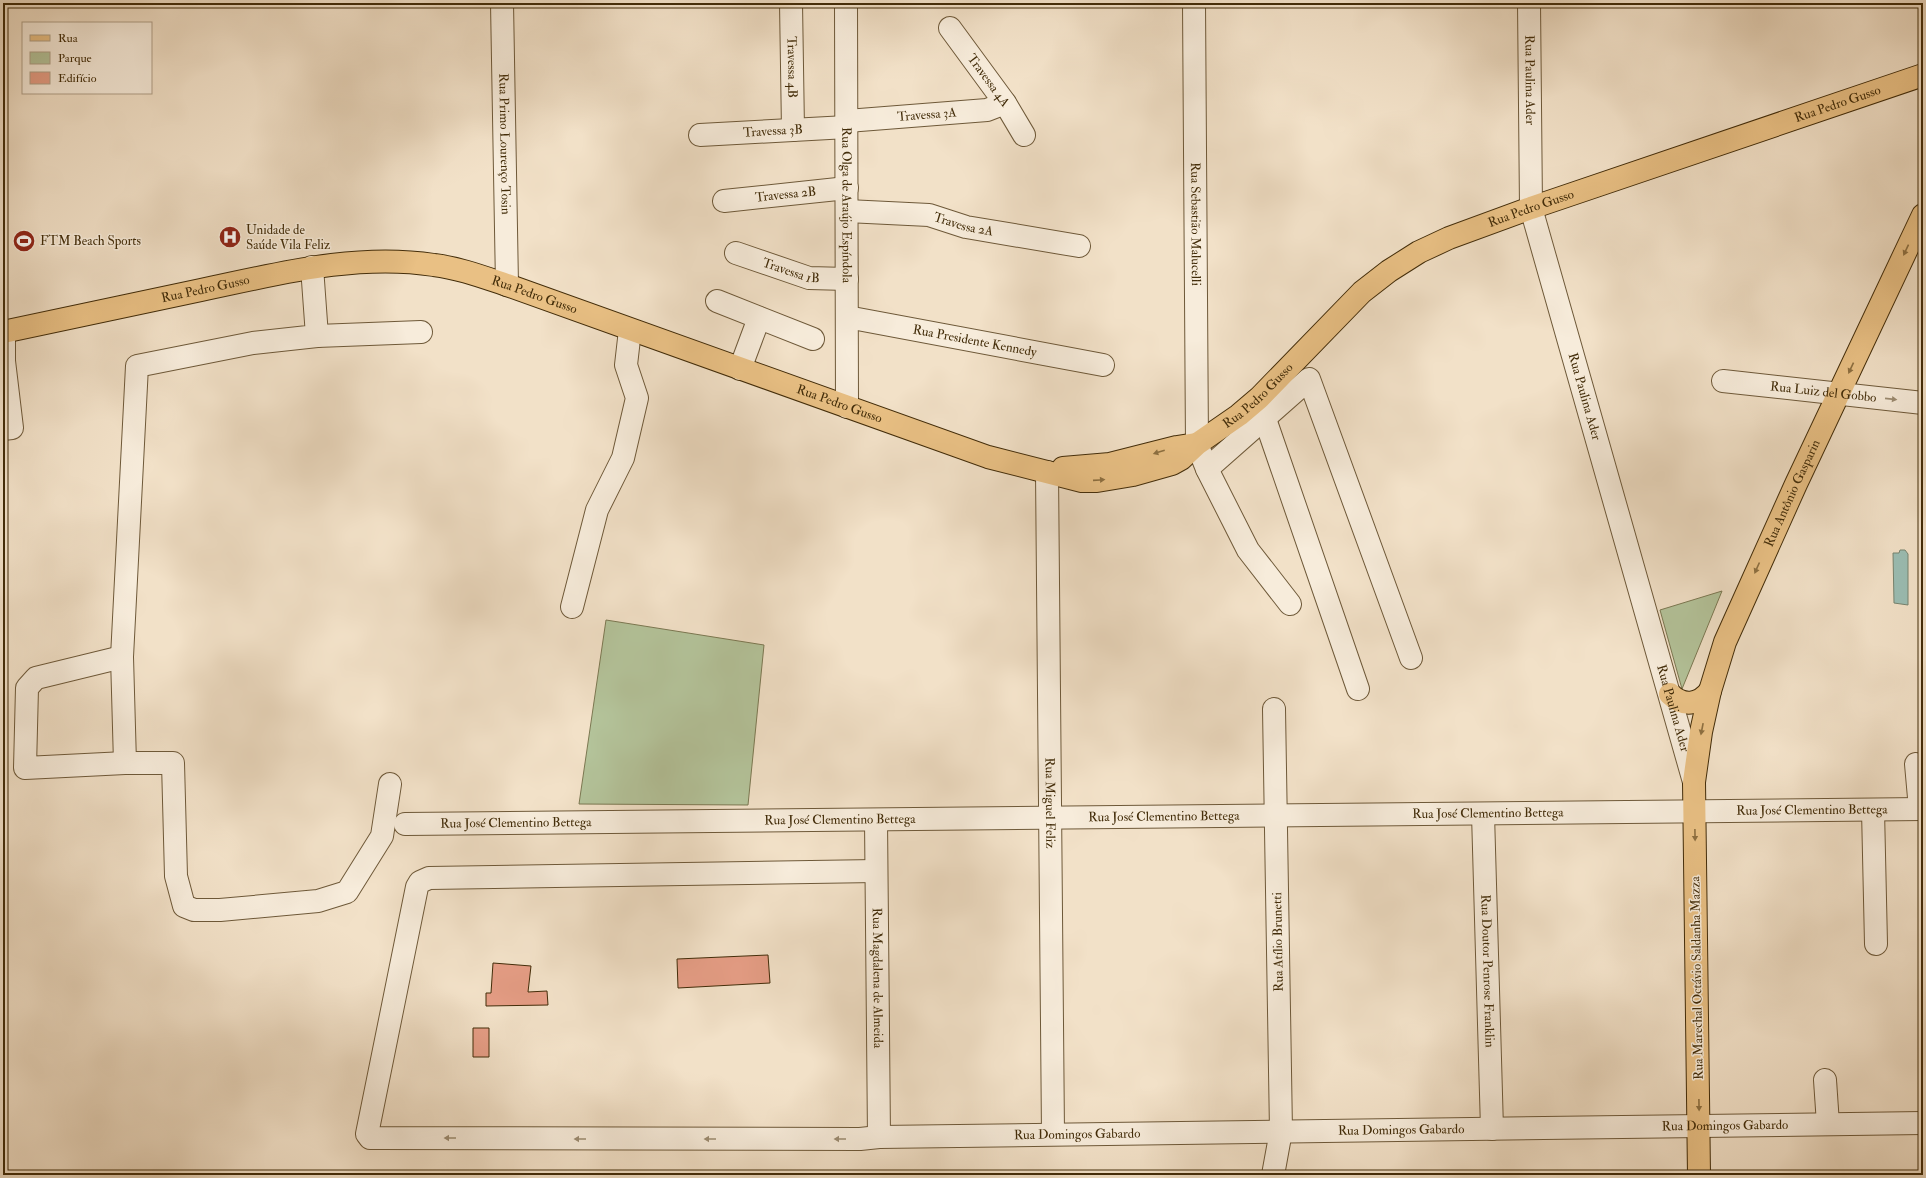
<svg xmlns="http://www.w3.org/2000/svg" width="1926" height="1178" font-family="'IM FELL Double Pica',serif">
  <style>
    .green { fill: #b4c49b; stroke: #7b7852 }
    .water { fill: #9bbeb4; stroke: #778470 }
    .building { fill: #e59d85; stroke: #422c09 }
    .lines { fill: none; stroke-linecap: round; stroke-linejoin: round }
    .minor-casing { stroke: #6e5939; stroke-width: 24 }
    .major-casing { stroke: #422c09; stroke-width: 24 }
    .minor { stroke: #f7ecdb; stroke-width: 22 }
    .major { stroke: #e9c084; stroke-width: 22 }
    .oneway { fill: #8d6f40 }
    .oneway2 { fill: #9c8c72 }
    .labels { text-anchor: middle; dominant-baseline: central; stroke-width: 3; stroke-linejoin: round; paint-order: stroke }
    .street-label { font-size: 13px; fill: #422c09; stroke: #f7ecdb }
    .poi-label { font-size: 13px; fill: #422c09; stroke: #f7ecdb; text-anchor: start }
  </style>
  <rect width="100%" height="100%" fill="#f2e1c8"/>
  <filter id="stains"><feTurbulence type="fractalNoise" baseFrequency=".005" numOctaves="4"/><feColorMatrix values="0 0 0 0 .2 0 0 0 0 .09 0 0 0 0 .02 0 0 0 .5 -.17"/></filter>
  <radialGradient id="worn" r=".72"><stop offset=".6" stop-color="#630" stop-opacity="0"/><stop offset="1" stop-color="#630" stop-opacity=".3"/></radialGradient>
  <path class="green" d="M1722,591L1682,689L1660,610Z
    M606,620L764,645L748,805L579,804Z"/>
  <path class="water" d="M1900,550H1905L1908,554V605L1894,603L1893,553H1899Z"/>
  <path class="building" d="M768,955L770,983L678,988L677,959Z
    M493,963L531,966L528,992L547,991L548,1005L486,1006V993H491Z
    M473,1028H489V1057H473Z"/>
  <g class="lines">
    <g class="minor-casing">
      <g id="minor">
        <path id="s1" d="M502,3L507,285"/>
        <path id="s2" d="M791,3L793,130"/>
        <path id="s3" d="M846,3L847,407"/>
        <path id="s4" d="M1194,3L1197,444L1207,469L1248,550L1290,604"/>
        <path id="s5" d="M1529,3L1531,208L1694,782"/>
        <path id="s6" d="M950,28L1005,103L1024,135"/>
        <path id="s7" d="M847,121L987,110L1005,103"/>
        <path id="s8" d="M700,135L847,127"/>
        <path id="s9" d="M724,201L847,188"/>
        <path id="s10" d="M847,211L929,215L966,227L1079,246"/>
        <path id="s11" d="M736,253L809,278L847,279"/>
        <path d="M717,301L813,339"/>
        <path id="s12" d="M847,317L1103,365"/>
        <path d="M317,336L421,332"/>
        <path d="M740,369L759,318"/>
        <path id="s13" d="M1723,381L1923,403"/>
        <path d="M1265,419L1358,689"/>
        <path d="M3,429L12,428L4,361V331"/>
        <path d="M1207,469L1309,379L1411,658"/>
        <path id="s14" d="M1047,472L1053,1134"/>
        <path d="M572,607L597,510L623,458L637,398L626,365L630,330"/>
        <path d="M122,657L36,678L27,688L25,768L125,763H173L176,876L184,906L194,910H220L318,901L347,892L382,836L390,784"/>
        <path d="M125,763L122,657L137,366L253,343L317,336L312,267"/>
        <path d="M1916,764L1920,809"/>
        <path d="M1873,810L1876,944"/>
        <path id="s15" d="M1483,814L1492,1129"/>
        <path id="s16" d="M876,820L879,1137"/>
        <path id="s17" d="M405,824L1923,809"/>
        <path id="s18" d="M876,871L429,878L420,882L417,887L367,1134L370,1138H376L860,1139L879,1137L1923,1123"/>
        <path d="M1825,1080L1828,1124"/>
        <path d="M1273,1175L1281,1131L1274,709"/>
      </g>
    </g>
    <g class="major-casing">
      <g id="major">
        <path id="s19" d="M3,332C69,318 135,304 201,290C278,274 355,253 434,265C459,268 483,277 507,285L988,457L1082,481H1097L1133,475L1172,464L1181,459L1197,444L1239,415L1259,398L1362,292L1389,271L1419,252L1449,238L1531,208L1923,75"/>
        <path d="M1063,468L1110,464L1177,447L1196,444"/>
        <path d="M1670,694C1683,707 1699,705 1710,691"/>
        <path id="s20" d="M1699,1175L1694,782L1701,732L1710,691L1725,642L1796,484L1923,215"/>
      </g>
    </g>
    <use href="#minor" class="minor"/>
    <use href="#major" class="major"/>
  </g>
  <defs><path id="oneway-solid" d="M-6-.8H1V-3.2L6.5 0L1 3.2V.8H-6Z"/></defs>
  <g class="oneway">
    <use href="#oneway-solid" transform="translate(1906 250) rotate(115)"/>
    <use href="#oneway-solid" transform="translate(1851 368) rotate(115)"/>
    <use href="#oneway-solid" transform="translate(1159 452) rotate(163)"/>
    <use href="#oneway-solid" transform="translate(1099 480) rotate(-4)"/>
    <use href="#oneway-solid" transform="translate(1757 568) rotate(114)"/>
    <use href="#oneway-solid" transform="translate(1702 729) rotate(101)"/>
    <use href="#oneway-solid" transform="translate(1695 835) rotate(89)"/>
    <use href="#oneway-solid" transform="translate(1699 1105) rotate(89)"/>
  </g>
  <g class="oneway2">
    <use href="#oneway-solid" transform="translate(1891 399) rotate(6)"/>
    <use href="#oneway-solid" transform="translate(450 1138) rotate(-180)"/>
    <use href="#oneway-solid" transform="translate(580 1139) rotate(-180)"/>
    <use href="#oneway-solid" transform="translate(710 1139) rotate(-180)"/>
    <use href="#oneway-solid" transform="translate(840 1139) rotate(-180)"/>
  </g>
  <defs>
    <g id="hospital-disc" transform="scale(1.15)"><circle r="9.5" fill="#8f2418" stroke="#f7ecdb"/><path d="M-5-5h3v3.5h4V-5h3V5h-3V1.5h-4V5h-3Z" fill="#fff"/></g>
    <g id="stadium-disc" transform="scale(1.15)"><circle r="9.5" fill="#8f2418" stroke="#f7ecdb"/><path d="M0-5a6.5 5 0 1 0 0 10a6.5 5 0 1 0 0-10ZM-3.5-1.8h7v3.6h-7Z" fill="#fff"/></g>
  </defs>
  <g fill-rule="evenodd">
    <use href="#hospital-disc" x="230" y="237"/>
    <use href="#stadium-disc" x="24" y="241"/>
  </g>
  <g class="labels">
    <g class="street-label">
      <text stroke="none"><textPath href="#s2" startOffset="64">Travessa 4B</textPath></text>
      <text stroke="none"><textPath href="#s5" startOffset="77">Rua Paulina Ader</textPath></text>
      <text stroke="none"><textPath href="#s6" startOffset="65">Travessa 4A</textPath></text>
      <text stroke="none"><textPath href="#s19" startOffset="1985">Rua Pedro Gusso</textPath></text>
      <text stroke="none"><textPath href="#s7" startOffset="80">Travessa 3A</textPath></text>
      <text stroke="none"><textPath href="#s8" startOffset="73">Travessa 3B</textPath></text>
      <text stroke="none"><textPath href="#s1" startOffset="141">Rua Primo Lourenço Tosin</textPath></text>
      <text stroke="none"><textPath href="#s9" startOffset="62">Travessa 2B</textPath></text>
      <text stroke="none"><textPath href="#s3" startOffset="202">Rua Olga de Araújo Espíndola</textPath></text>
      <text stroke="none"><textPath href="#s19" startOffset="1661">Rua Pedro Gusso</textPath></text>
      <text stroke="none"><textPath href="#s10" startOffset="118">Travessa 2A</textPath></text>
      <text stroke="none"><textPath href="#s4" startOffset="221">Rua Sebastião Malucelli</textPath></text>
      <text stroke="none"><textPath href="#s11" startOffset="58">Travessa 1B</textPath></text>
      <text stroke="none"><textPath href="#s19" startOffset="207">Rua Pedro Gusso</textPath></text>
      <text stroke="none"><textPath href="#s19" startOffset="543">Rua Pedro Gusso</textPath></text>
      <text stroke="none"><textPath href="#s12" startOffset="130">Rua Presidente Kennedy</textPath></text>
      <text stroke="none"><textPath href="#s13" startOffset="101">Rua Luiz del Gobbo</textPath></text>
      <text stroke="none"><textPath href="#s19" startOffset="1324">Rua Pedro Gusso</textPath></text>
      <text stroke="none"><textPath href="#s5" startOffset="401">Rua Paulina Ader</textPath></text>
      <text stroke="none"><textPath href="#s19" startOffset="867">Rua Pedro Gusso</textPath></text>
      <text stroke="none"><textPath href="#s20" startOffset="700">Rua Antônio Gasparin</textPath></text>
      <text stroke="none"><textPath href="#s5" startOffset="725">Rua Paulina Ader</textPath></text>
      <text stroke="none"><textPath href="#s14" startOffset="331">Rua Miguel Feliz</textPath></text>
      <text stroke="none"><textPath href="#s17" startOffset="1407">Rua José Clementino Bettega</textPath></text>
      <text stroke="none"><textPath href="#s17" startOffset="1083">Rua José Clementino Bettega</textPath></text>
      <text stroke="none"><textPath href="#s17" startOffset="759">Rua José Clementino Bettega</textPath></text>
      <text stroke="none"><textPath href="#s17" startOffset="435">Rua José Clementino Bettega</textPath></text>
      <text stroke="none"><textPath href="#s17" startOffset="111">Rua José Clementino Bettega</textPath></text>
      <text transform="translate(1278 942) rotate(-91)">Rua Atílio Brunetti</text>
      <text stroke="none"><textPath href="#s15" startOffset="157">Rua Doutor Penrose Franklin</textPath></text>
      <text stroke="none"><textPath href="#s16" startOffset="158">Rua Magdalena de Almeida</textPath></text>
      <text transform="translate(1697 978) rotate(-91)">Rua Marechal Octávio Saldanha Mazza</text>
      <text stroke="none"><textPath href="#s18" startOffset="2075">Rua Domingos Gabardo</textPath></text>
      <text stroke="none"><textPath href="#s18" startOffset="1751">Rua Domingos Gabardo</textPath></text>
      <text stroke="none"><textPath href="#s18" startOffset="1427">Rua Domingos Gabardo</textPath></text>
    </g>
    <g class="poi-label">
      <text x="246" y="230">Unidade de<tspan x="246" dy="15">Saúde Vila Feliz</tspan></text>
      <text x="40" y="241">FTM Beach Sports</text>
    </g>
  </g>
  <rect width="1926" height="1178" fill="none" stroke="#f2e1c8" stroke-width="16"/>
  <rect x="4" y="4" width="1918" height="1170" fill="none" stroke="#422c09" stroke-width="2"/>
  <rect x="8" y="8" width="1910" height="1162" fill="none" stroke="#422c09"/>
  <rect x="22" y="22" width="130" height="72" fill="#f7ecdb" stroke="#af9f87"/>
  <rect x="30" y="35" width="20" height="6" fill="#e9c084" stroke="#af9f87"/>
  <text x="58" y="42" font-size="12" fill="#422c09">Rua</text>
  <rect x="30" y="52" width="20" height="12" fill="#b4c49b" stroke="#af9f87"/>
  <text x="58" y="62" font-size="12" fill="#422c09">Parque</text>
  <rect x="30" y="72" width="20" height="12" fill="#e59d85" stroke="#af9f87"/>
  <text x="58" y="82" font-size="12" fill="#422c09">Edifício</text>
  <rect width="100%" height="100%" filter="url(#stains)"/>
  <rect width="100%" height="100%" fill="url(#worn)"/>
</svg>
